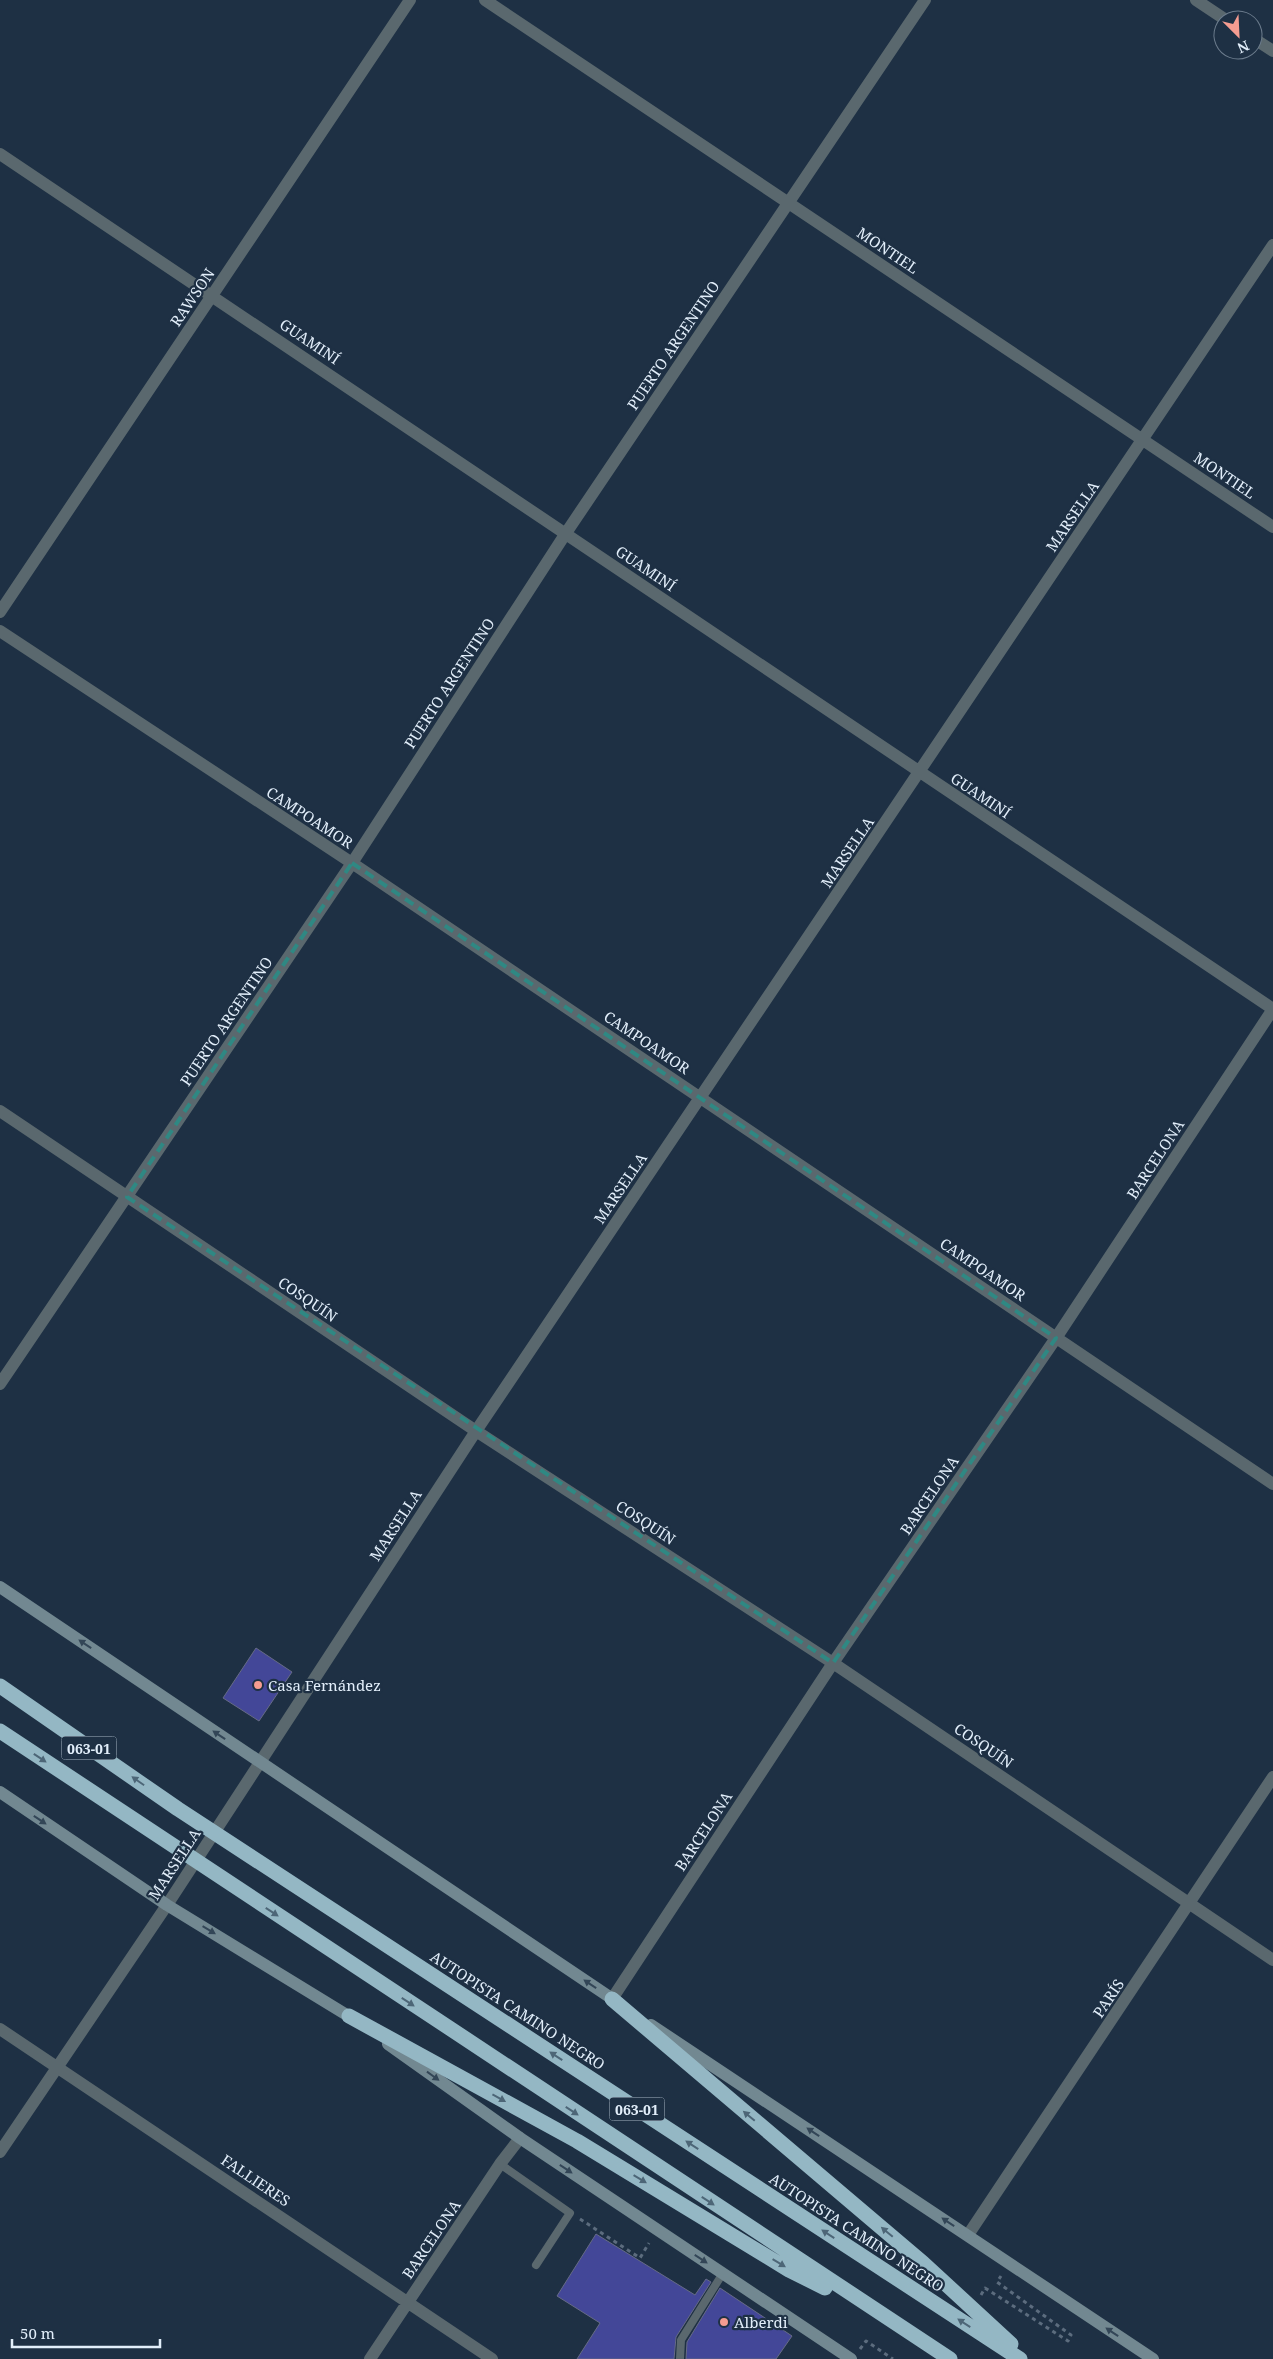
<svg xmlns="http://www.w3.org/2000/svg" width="1273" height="2359" font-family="'Noto Serif',serif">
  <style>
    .building { fill: #434798; stroke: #666b86 }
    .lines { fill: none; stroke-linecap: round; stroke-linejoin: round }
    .path { stroke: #5c6c7e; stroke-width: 3; stroke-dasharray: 4 4; stroke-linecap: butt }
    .lane { stroke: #5a686e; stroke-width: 8 }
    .street { stroke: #5a686e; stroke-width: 12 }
    .secondary { stroke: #728891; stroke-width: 12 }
    .highway { stroke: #94b7c4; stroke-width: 15 }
    .oneway { fill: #334657 }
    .oneway2 { fill: #4d6677 }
    .marked { fill: none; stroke: #2f8883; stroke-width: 4; stroke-dasharray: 10 6; stroke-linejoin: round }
    .poi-dot { fill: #f59c91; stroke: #1e3044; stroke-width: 2 }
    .labels { text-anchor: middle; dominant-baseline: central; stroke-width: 4.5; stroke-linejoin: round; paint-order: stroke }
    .shield { fill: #1e3044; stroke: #a7b5c3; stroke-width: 1 }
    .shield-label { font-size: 14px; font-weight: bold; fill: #e2eefa }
    .street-label { font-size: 15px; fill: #e2eefa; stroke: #1e3044 }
    .poi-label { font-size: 15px; fill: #e2eefa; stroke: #1e3044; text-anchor: start }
  </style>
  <rect width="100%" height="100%" fill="#1e3044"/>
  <path class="building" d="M256,1648L292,1672L259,1721L223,1698Z
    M596,2234L695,2295L706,2279L711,2282L676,2337L674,2359H577L600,2323L557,2296Z
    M720,2288L792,2336L776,2359H686L687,2342Z"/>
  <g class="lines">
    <path class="path" d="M580,2219L640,2258L649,2243
      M981,2295L985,2288L1068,2341L1071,2335L997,2282L1001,2276
      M860,2349L866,2341L893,2359"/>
    <path class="lane" d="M500,2164L570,2213L536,2265
      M680,2359L681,2340L723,2273"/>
    <path class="street" d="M485,0L1273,527
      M1196,0L1226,20
      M1253,38L1273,51
      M0,154L1273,1009
      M0,612L410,0
      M0,631L352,863L1273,1484
      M0,1111L476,1431L833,1663L1273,1960
      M0,1384L352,863L566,533L925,0
      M612,1999L833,1663L1056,1338L1273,1009
      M0,2029L492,2359
      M0,2152L167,1905L476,1431L1273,245
      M968,2235L1273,1777
      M370,2359L500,2164L520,2138"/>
    <path class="secondary" d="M0,1587L620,2004
      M0,1792L167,1905L355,2020
      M651,2025L1153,2359
      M388,2044L520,2138L851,2359"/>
    <path class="highway" d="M0,1686L178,1809L1020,2359
      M0,1731L950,2359
      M612,1999L923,2263L1011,2344
      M349,2016L577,2141L789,2270L825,2288"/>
  </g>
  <defs><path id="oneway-solid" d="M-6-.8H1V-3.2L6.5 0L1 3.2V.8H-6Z" transform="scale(1.25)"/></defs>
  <g class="oneway">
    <use href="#oneway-solid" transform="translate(85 1644) rotate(-146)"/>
    <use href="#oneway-solid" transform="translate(219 1735) rotate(-146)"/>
    <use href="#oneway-solid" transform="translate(40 1820) rotate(34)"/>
    <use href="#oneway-solid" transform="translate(209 1930) rotate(31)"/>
    <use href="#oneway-solid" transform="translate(590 1984) rotate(-146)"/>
    <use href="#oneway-solid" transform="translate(433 2076) rotate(36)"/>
    <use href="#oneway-solid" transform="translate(813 2132) rotate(-146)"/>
    <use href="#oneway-solid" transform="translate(566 2169) rotate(34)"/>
    <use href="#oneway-solid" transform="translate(948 2222) rotate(-146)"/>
    <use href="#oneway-solid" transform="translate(701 2259) rotate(33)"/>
    <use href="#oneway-solid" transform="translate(1112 2332) rotate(-146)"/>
  </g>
  <g class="oneway2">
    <use href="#oneway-solid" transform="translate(40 1758) rotate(34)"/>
    <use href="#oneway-solid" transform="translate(138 1781) rotate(-145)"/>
    <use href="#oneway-solid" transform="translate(272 1912) rotate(33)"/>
    <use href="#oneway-solid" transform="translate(408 2002) rotate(33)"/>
    <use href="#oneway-solid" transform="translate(556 2056) rotate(-147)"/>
    <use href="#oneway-solid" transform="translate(499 2098) rotate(29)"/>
    <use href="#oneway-solid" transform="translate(572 2111) rotate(33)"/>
    <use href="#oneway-solid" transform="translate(749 2116) rotate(-140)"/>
    <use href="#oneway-solid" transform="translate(692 2145) rotate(-147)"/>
    <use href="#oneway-solid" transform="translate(640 2179) rotate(31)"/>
    <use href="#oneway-solid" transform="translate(708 2201) rotate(33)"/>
    <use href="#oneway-solid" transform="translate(887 2232) rotate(-140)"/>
    <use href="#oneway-solid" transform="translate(828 2234) rotate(-147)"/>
    <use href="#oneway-solid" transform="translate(779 2263) rotate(31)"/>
    <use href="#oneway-solid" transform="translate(964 2323) rotate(-147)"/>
  </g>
  <path class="marked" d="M352,863L1056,1338L833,1663L127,1197Z"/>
  <g class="poi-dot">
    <circle cx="258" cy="1685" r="5"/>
    <circle cx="724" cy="2322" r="5"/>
  </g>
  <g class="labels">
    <g class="shield">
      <rect x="61.5" y="1736.5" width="55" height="23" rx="4"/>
      <rect x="609.5" y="2097.5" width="55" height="23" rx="4"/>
    </g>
    <g class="shield-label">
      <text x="89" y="1748">063-01</text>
      <text x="637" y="2109">063-01</text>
    </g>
    <g class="street-label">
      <text transform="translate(888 250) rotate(34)">MONTIEL</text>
      <text transform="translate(192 297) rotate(-56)">RAWSON</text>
      <text transform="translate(310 341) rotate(34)">GUAMINÍ</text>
      <text transform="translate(673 345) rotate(-56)">PUERTO ARGENTINO</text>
      <text transform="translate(1225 475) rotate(34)">MONTIEL</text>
      <text transform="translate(1072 516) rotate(-56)">MARSELLA</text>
      <text transform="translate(646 568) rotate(34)">GUAMINÍ</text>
      <text transform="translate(449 683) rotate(-57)">PUERTO ARGENTINO</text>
      <text transform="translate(981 795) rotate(34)">GUAMINÍ</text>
      <text transform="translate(310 817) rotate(33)">CAMPOAMOR</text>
      <text transform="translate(847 852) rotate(-56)">MARSELLA</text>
      <text transform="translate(226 1021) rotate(-56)">PUERTO ARGENTINO</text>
      <text transform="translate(647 1042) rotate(34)">CAMPOAMOR</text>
      <text transform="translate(1155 1159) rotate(-57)">BARCELONA</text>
      <text transform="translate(620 1188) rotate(-56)">MARSELLA</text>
      <text transform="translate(983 1269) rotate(34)">CAMPOAMOR</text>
      <text transform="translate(308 1299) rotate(34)">COSQUÍN</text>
      <text transform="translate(929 1495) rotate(-56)">BARCELONA</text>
      <text transform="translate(646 1522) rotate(33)">COSQUÍN</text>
      <text transform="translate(395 1525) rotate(-57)">MARSELLA</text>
      <text transform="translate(984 1745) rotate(34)">COSQUÍN</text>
      <text transform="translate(703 1831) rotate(-57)">BARCELONA</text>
      <text transform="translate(174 1864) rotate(-57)">MARSELLA</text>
      <text transform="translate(1108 1998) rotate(-56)">PARÍS</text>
      <text transform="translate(518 2010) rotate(33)">AUTOPISTA CAMINO NEGRO</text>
      <text transform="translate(256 2180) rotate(34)">FALLIERES</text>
      <text transform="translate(857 2232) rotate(33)">AUTOPISTA CAMINO NEGRO</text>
      <text transform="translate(431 2239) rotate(-56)">BARCELONA</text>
    </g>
    <g class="poi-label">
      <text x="268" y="1685">Casa Fernández</text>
      <text x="734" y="2322">Alberdi</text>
    </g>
  </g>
  <g transform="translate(1238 35) rotate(156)"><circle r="24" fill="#1e3044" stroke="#6c7c8d"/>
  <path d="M0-4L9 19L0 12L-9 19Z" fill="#f59c91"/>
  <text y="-8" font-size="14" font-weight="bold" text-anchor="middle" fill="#e2eefa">N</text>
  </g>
  <path d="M12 2339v8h148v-8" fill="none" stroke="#e2eefa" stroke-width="2.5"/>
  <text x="20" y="2339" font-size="15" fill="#e2eefa" stroke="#1e3044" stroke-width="4" paint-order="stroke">50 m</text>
</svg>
